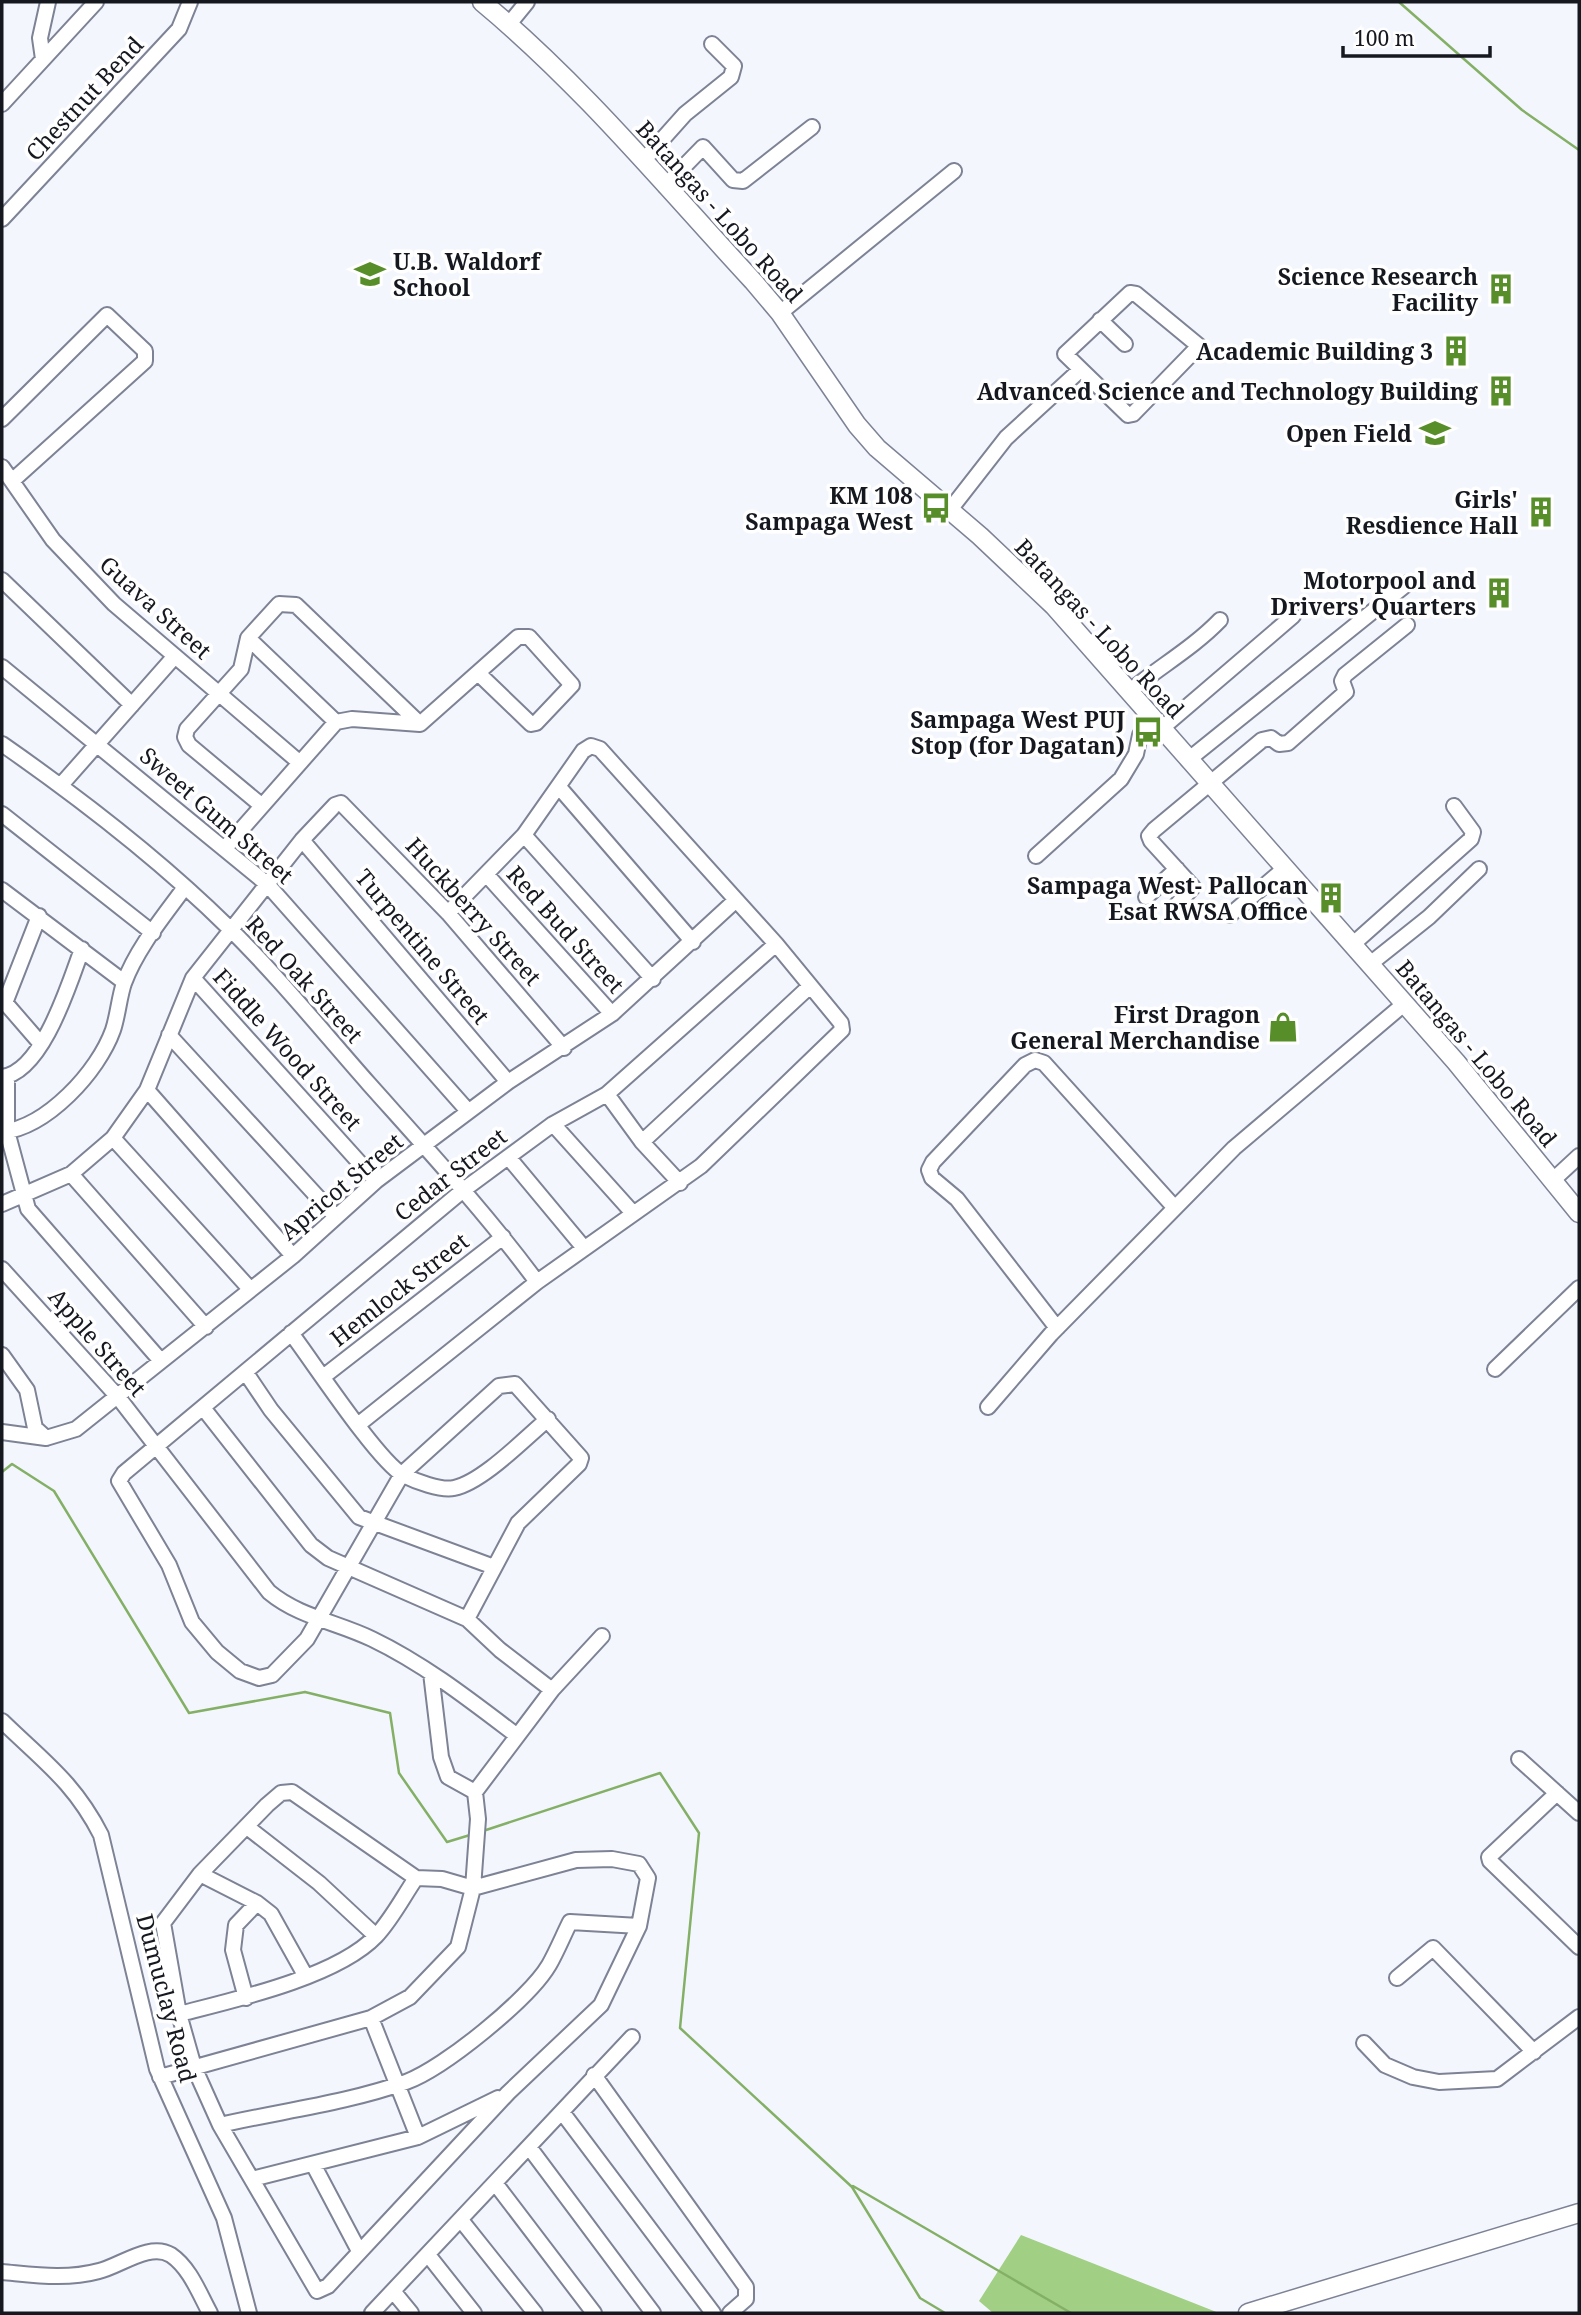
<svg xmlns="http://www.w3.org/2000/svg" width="1581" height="2315" font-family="'Noto Serif',serif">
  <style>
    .forest { fill: #a1cf84 }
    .water { fill: #84b066 }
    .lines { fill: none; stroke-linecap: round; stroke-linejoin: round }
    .stream { stroke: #84b066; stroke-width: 2.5 }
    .minor-casing { stroke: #7d8395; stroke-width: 18 }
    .major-casing { stroke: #7d8395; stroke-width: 21 }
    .minor { stroke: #fff; stroke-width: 14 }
    .major { stroke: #fff; stroke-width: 18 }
    .labels { text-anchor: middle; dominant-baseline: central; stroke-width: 7; stroke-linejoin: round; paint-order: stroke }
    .street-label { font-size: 23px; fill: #16181f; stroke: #fff }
    .poi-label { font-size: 23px; font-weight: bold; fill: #16181f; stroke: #fff; text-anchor: end }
  </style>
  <rect width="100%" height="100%" fill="#f4f6fe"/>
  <path class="forest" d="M1021,2235L1219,2313H993L979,2301Z"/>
  <path class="water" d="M1474 503a8 8 0 1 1 16 0a8 8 0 1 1-16 0Z"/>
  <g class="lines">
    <path class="stream" d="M1399,2L1522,110L1579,150
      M2,1472L12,1464L54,1491L189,1713L305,1692L390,1713L399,1773L447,1842L470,1835
      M483,1831L660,1773L699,1833L680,2028L852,2187L920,2298L945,2313
      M853,2186L1071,2313"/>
    <g class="minor-casing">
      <path id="minor" d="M509,24L527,2
        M43,59L40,38L48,2
        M2,104L96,2
        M643,161L685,114L731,77L734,66L712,44
        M665,186L703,147L733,180L743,181L812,127
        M2,219L179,29L190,2
        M1130,293L1136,294L1199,346L1133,414L1128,415L1065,354Z
        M780,313L954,171
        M1100,320L1125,344
        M2,419L107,315L145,351V361L12,481
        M2,467L53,540L114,604L299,762
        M949,511L1006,438L1079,371
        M2,580L132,705
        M248,638L336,722
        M2,667L267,884L468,1111
        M1129,692C1159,667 1193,648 1220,620
        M1161,729L1293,616
        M2,744C81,799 159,859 228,927C278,976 323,1032 369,1084C427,1149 486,1213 537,1282
        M1188,760L1408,583
        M61,785L175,656
        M559,787L693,942
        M261,805L189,745L185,737L187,729L241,669L248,638L279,604L296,605L420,724
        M2,814L153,933
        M524,835L653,979
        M302,840L508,1082
        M225,848L336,722L352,719L420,724L518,637H529L572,685L536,723L531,724L479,674
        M1036,856L1121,779L1136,754L1140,735L1152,719
        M486,874L612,1014
        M2,890L124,982
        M1146,897L1177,869
        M1173,909L1193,887L1151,841L1149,836L1154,830L1262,740L1271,738L1279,744L1288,743L1346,692L1342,681L1345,675L1407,625
        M1230,915L1284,869
        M1352,945L1471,839L1473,832L1454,806
        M1370,964L1429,917L1479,869
        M193,978L376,1181
        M2,999L41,1044
        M5,1003L39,916
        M169,1035L336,1217
        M7,1076V1131L28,1209L161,1361
        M2,1077C43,1072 70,981 82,949
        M147,1090L293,1256
        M607,1094L642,1142L680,1183
        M553,1124L632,1212
        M2,1132C47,1127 98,1072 113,1030C118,1015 119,998 124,983C137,948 164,916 185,887
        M113,1138L250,1289
        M642,1142L809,987
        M509,1158L584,1248
        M71,1174L206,1327
        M1552,1181L1579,1156
        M2,1204L71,1174L113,1138L147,1090L193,978L302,840L335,805L341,803L448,913L564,1048
        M2,1269L118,1397L269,1592C299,1617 337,1622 372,1639C424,1664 470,1700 516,1735
        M1057,1328L957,1199L932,1178L929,1170L933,1162L1025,1065L1035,1060L1044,1063L1175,1208
        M291,1333C313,1362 377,1460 403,1475C415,1481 441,1491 454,1488C483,1482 525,1438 548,1419
        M2,1355L27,1390L35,1428L46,1438L76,1429L293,1256L376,1181L508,1082L612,1014L736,900
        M1495,1369L1579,1288
        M246,1373L271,1410L359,1517L494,1567
        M323,1377L503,1237
        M988,1407L1051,1334L1234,1148L1404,1004
        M204,1409L311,1545L328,1558L467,1619L500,1650L552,1690
        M359,1424L537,1282L701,1166L842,1030L841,1023L776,944L600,749L591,746L583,751L524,835L448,913
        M2,1432L46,1438
        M467,1619L518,1523L579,1464L581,1458L515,1384L499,1386L402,1474L307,1639L272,1675L259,1678L240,1671L217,1652L192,1622L169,1565L119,1481L124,1473L462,1191L553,1124L607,1094L776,944
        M431,1673L441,1757L448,1777L475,1792
        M2,1721C43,1761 74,1782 101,1835L157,2069L224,2218L249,2313
        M1519,1759L1579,1813
        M292,1792L416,1878L442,1879L473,1888L576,1860L612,1859L639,1864L648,1878L639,1926L601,2005L508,2093L328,2286L317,2291L220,2125L194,2067L179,2014L163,1923L200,1874L267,1805L281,1793Z
        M1557,1793L1489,1857L1490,1861L1579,1947
        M247,1827L319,1883L376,1936
        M200,1874L257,1903L271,1914L305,1975
        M1397,1978L1433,1948L1534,2052
        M246,1998L233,1950L236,1925L257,1903
        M179,2014C234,2000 337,1977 376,1936C392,1919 403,1897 416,1878
        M371,2018L418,2137
        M1364,2043L1385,2065L1413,2077L1439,2082L1497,2079L1579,2017
        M594,2075L746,2287V2299L730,2313
        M160,2077L371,2018L410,1997L458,1947L473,1888L478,1819L475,1792L552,1690L602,1636
        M562,2112L713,2313
        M220,2125C281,2111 347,2103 406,2082C444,2068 529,1999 549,1965C557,1951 563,1936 570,1922L639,1926
        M529,2147L653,2313
        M313,2164L359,2251
        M252,2179L418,2137L498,2098
        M495,2183L594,2313
        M461,2220L535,2313
        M429,2256L474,2313
        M2,2272C35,2275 66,2280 99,2271C120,2266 150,2242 171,2255C190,2268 199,2293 210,2313
        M393,2291L411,2313
        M372,2313L632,2037"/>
    </g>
    <g class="major-casing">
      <path id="major" d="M482,2C582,85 665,186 753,281L780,313L857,425L877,448L980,536L1054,606L1456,1062L1579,1213
        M1248,2313L1579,2213"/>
    </g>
    <use href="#minor" class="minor"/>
    <use href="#major" class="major"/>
  </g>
  <defs>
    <g id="school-bare" transform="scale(2.415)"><path d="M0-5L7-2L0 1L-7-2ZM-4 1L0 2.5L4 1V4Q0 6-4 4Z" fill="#578e29" stroke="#fff" stroke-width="2.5" paint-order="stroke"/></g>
    <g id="building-bare" transform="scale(2.415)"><path d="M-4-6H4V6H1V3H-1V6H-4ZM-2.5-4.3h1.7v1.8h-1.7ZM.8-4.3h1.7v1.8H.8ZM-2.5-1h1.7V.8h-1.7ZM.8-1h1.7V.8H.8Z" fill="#578e29" stroke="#fff" stroke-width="2.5" paint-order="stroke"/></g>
    <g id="bus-bare" transform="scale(2.415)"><path d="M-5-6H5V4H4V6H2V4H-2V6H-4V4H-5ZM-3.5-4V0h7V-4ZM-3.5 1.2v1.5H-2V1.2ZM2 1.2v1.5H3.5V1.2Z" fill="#578e29" stroke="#fff" stroke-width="2.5" paint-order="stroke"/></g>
    <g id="shop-bare" transform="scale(2.415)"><path d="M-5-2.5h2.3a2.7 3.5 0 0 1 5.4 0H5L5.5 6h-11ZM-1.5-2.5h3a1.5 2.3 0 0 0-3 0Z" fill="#578e29" stroke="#fff" stroke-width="2.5" paint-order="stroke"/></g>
  </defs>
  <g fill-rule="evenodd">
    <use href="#school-bare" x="370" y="274"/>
    <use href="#building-bare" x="1501" y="289"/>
    <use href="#building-bare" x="1456" y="351"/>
    <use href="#building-bare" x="1501" y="391"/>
    <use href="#school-bare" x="1435" y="433"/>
    <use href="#bus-bare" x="936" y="508"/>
    <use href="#building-bare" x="1541" y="512"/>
    <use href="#building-bare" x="1499" y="593"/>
    <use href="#bus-bare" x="1148" y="732"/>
    <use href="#building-bare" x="1331" y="898"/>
    <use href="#shop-bare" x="1283" y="1027"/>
  </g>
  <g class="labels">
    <g class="street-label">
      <text transform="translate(84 98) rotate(-47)">Chestnut Bend</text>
      <text transform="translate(720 211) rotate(48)">Batangas - Lobo Road</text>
      <text transform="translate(156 607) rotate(42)">Guava Street</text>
      <text transform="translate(1100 628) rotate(47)">Batangas - Lobo Road</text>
      <text transform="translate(217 815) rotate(41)">Sweet Gum Street</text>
      <text transform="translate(474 911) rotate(48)">Huckberry Street</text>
      <text transform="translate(566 929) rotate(48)">Red Bud Street</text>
      <text transform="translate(423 946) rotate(50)">Turpentine Street</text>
      <text transform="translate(305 979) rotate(48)">Red Oak Street</text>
      <text transform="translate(288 1049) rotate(48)">Fiddle Wood Street</text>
      <text transform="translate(1477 1053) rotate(50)">Batangas - Lobo Road</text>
      <text transform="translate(450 1174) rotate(-38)">Cedar Street</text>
      <text transform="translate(341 1186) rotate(-40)">Apricot Street</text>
      <text transform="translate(399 1289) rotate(-38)">Hemlock Street</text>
      <text transform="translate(98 1342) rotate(49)">Apple Street</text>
      <text transform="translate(167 1998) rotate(75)">Dumuclay Road</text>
    </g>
    <g class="poi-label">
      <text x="393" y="261" text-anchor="start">U.B. Waldorf<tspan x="393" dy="26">School</tspan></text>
      <text x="1478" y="276">Science Research<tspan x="1478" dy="26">Facility</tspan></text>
      <text x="1433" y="351">Academic Building 3</text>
      <text x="1478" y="391">Advanced Science and Technology Building</text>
      <text x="1412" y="433">Open Field</text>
      <text x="913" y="495">KM 108<tspan x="913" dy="26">Sampaga West</tspan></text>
      <text x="1518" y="499">Girls'<tspan x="1518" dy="26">Resdience Hall</tspan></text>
      <text x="1476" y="580">Motorpool and<tspan x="1476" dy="26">Drivers' Quarters</tspan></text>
      <text x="1125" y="719">Sampaga West PUJ<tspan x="1125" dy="26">Stop (for Dagatan)</tspan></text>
      <text x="1308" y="885">Sampaga West- Pallocan<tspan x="1308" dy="26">Esat RWSA Office</tspan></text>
      <text x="1260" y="1014">First Dragon<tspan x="1260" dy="26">General Merchandise</tspan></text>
    </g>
  </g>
  <rect width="1581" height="2315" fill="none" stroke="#16181f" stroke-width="7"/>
  <path d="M1343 46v10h147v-10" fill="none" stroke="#16181f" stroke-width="3.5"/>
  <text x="1354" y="46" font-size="21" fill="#16181f" stroke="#ffffff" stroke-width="5" paint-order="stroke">100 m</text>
</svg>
